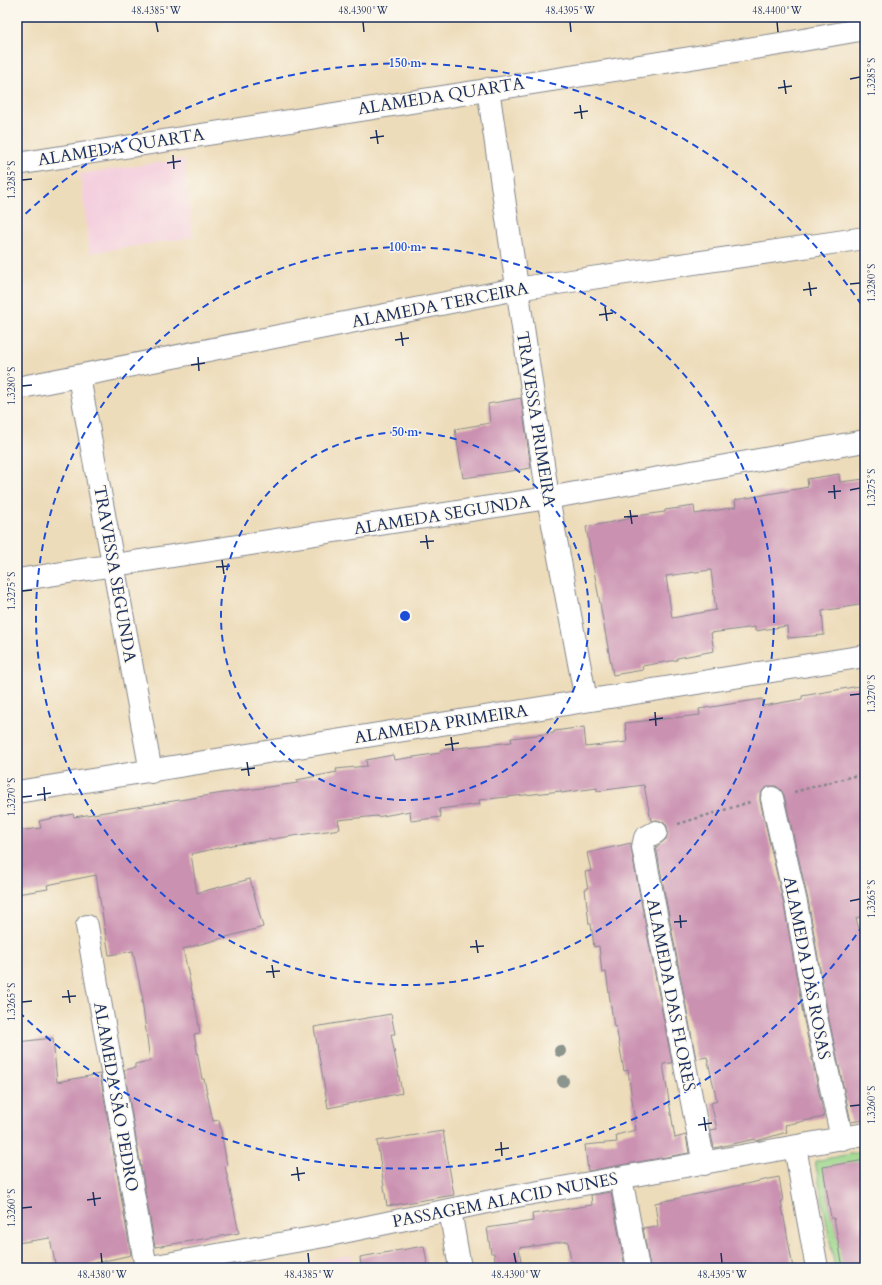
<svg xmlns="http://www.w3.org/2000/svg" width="882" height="1285" font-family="Cardo,serif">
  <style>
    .built { fill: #f4cfde }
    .green { fill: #9cd78b; stroke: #5c8374 }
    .building { fill: #ca91b1; fill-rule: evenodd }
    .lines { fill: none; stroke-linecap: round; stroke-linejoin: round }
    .minor-casing { stroke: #84868c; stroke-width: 24 }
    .path { stroke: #84868c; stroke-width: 2.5; stroke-dasharray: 3 3; stroke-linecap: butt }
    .minor { stroke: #fff; stroke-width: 22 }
    .tree { fill: #8b948d }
    .ticks { fill: none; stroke: #1b2f5e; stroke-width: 1.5 }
    .ring { fill: none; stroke: #1d4ed8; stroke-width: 2; stroke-dasharray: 7 5 }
    .labels { text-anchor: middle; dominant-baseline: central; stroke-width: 3; stroke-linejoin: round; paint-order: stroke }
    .street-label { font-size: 17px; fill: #1b2f5e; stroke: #fbf7ec }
    .centre { fill: #1d4ed8; stroke: #fbf7ec; stroke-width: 2 }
    .ring-label { font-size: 12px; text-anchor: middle; font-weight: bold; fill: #1d4ed8; stroke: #fbf7ec; stroke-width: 3; stroke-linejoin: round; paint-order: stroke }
    .neatline { fill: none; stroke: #1b2f5e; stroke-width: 1.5 }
    .ticks-label { font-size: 10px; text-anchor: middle; fill: #1b2f5e }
  </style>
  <rect width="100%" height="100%" fill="#fbf7ec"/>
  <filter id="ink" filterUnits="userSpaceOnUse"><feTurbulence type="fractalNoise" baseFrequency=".025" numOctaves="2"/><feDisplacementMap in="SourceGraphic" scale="8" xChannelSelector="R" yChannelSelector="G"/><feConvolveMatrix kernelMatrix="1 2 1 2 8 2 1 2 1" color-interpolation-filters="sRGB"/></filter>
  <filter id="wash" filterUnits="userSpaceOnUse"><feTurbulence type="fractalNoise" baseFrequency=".012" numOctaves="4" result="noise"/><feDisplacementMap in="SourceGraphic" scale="16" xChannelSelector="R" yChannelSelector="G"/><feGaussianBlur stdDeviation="0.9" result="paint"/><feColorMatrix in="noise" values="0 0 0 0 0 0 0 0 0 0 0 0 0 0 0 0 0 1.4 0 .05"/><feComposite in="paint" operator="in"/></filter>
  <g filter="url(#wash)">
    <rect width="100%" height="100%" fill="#eddcba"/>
    <path class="built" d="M184,159L193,237L90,253L80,174Z
      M351,1255L352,1268H285Z"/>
    <path class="green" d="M865,1151V1268H835L815,1161Z"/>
    <g id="blocks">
      <path class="building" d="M521,398L531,468L463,478L455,429L490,423L488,404Z
        M839,474L840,482L865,479V604L822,611L824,635L788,638L787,626L755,631V627L711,633L714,651L677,658V660L642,666L643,670L613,675L586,527L628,519V517L665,512V510L694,506L695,514L736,507L735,500L808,487L807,479ZM711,570L716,610L672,618L666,576Z
        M865,685V916L856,918L865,950V1120L851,1122L828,1015L808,900L784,795L781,790L776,786H770L764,789L760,794V801L784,905L804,1020L824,1117L785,1125L787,1132L756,1141L755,1139L714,1148L710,1130L717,1129L711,1103L717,1101L707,1057L696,1059L656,847L666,839L668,832L667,826L663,822L657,820L651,821L644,785L597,791V788L561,793V791L479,800L480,804L439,809L441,817L411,821L410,811L377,817V816L338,820L340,829L232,845L191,854L197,893L250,879L263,927L183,949L197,1015L200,1033L194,1034L202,1079H204L213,1121L219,1120L227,1165L225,1166L239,1233L155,1247L124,1070L135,1068V1064L150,1061L142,1000H143L133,951L109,955L96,875L47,885L48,889L17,894V831L41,828L39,821L73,814L74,817L217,794L298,783L297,780L337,772L336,769L367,766L366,760L393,755L394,760L440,753V750L512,742L511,738L554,733V731L584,727L586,747L627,742L625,723L700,715L699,709L762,699L763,706L802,699V696Z
        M631,843V849L672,1063L663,1064L675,1138L686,1135L689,1153L588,1171L585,1145L617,1142L616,1135L636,1130L628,1070L624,1071L616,1026L614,1027L606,972L602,973L599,946L594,947L591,924H589L585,889H588L585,872L591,871L587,853Z
        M391,1014L395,1034H391L402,1093L328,1108L314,1027Z
        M53,1038L57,1082L100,1074L131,1255L73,1268H56L50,1238L17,1243V1042Z
        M443,1131L454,1195L387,1206L377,1141Z
        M865,1160V1268H843L834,1218H831L823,1167Z
        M779,1177L783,1201H781L793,1268H650L643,1228L658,1226L655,1203Z
        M611,1192L625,1268H575L574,1262H571L568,1241L519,1248L522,1268H496L494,1253H491L487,1228L533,1221L532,1214L592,1205L591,1195Z
        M424,1246L428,1268H361L360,1257Z"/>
    </g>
  </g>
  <g filter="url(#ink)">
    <use href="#blocks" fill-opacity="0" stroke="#84868c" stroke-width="1"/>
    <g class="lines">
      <g class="minor-casing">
        <path id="minor" d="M488,89L548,498L586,700
          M17,164L786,43L865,29
          M79,377L151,772
          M17,388L516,289L865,238
          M17,580L548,498L865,441
          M17,792L865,656
          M772,798L796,903L816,1017L842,1139
          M656,832L645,838L643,847L704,1164
          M87,926L146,1268
          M795,1147L817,1268
          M621,1178L638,1268
          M450,1210L460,1268
          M145,1268L324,1236L511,1197L865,1134"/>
      </g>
      <path class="path" d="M794,792L865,773
        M678,824L750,802"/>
      <use href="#minor" class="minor"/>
    </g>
    <g class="tree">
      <circle cx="560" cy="1051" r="6"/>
      <circle cx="563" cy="1081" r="6"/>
    </g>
  </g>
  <path class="ticks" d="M156,22L158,32M363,22L364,32M570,22L571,32M777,22L778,32M850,79L860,77M784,80L786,94M778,88L792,86M580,105L582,119M574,113L588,111M376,130L378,144M370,138L384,136M173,155L174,169M167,163L181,161M22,180L32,179M809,282L811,296M850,284L860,283M803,290L817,288M605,307L607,321M599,315L613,313M401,332L403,346M395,340L409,338M198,357L199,371M191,365L205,363M22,386L32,385M834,485L835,499M850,490L860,488M828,492L841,491M630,510L632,524M624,517L638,516M426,535L428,549M420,542L434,541M222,560L224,574M216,567L230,566M22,591L32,590M850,695L860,694M655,712L656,726M649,720L663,718M451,737L453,751M445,745L459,743M247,762L249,776M241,770L255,768M44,787L45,801M37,795L51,793M22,797L32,796M850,901L860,899M680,915L681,928M674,922L687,921M476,940L478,953M470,947L484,946M272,965L274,978M266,972L280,971M68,990L70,1003M62,997L76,996M22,1002L32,1001M850,1106L860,1105M704,1117L706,1131M698,1125L712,1123M501,1142L502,1156M495,1150L509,1148M297,1167L299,1181M291,1175L305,1173M93,1192L95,1206M87,1200L101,1198M22,1208L32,1207M101,1253L102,1263M308,1253L309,1263M514,1253L516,1263M721,1253L722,1263"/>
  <g class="ring">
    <circle cx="405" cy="616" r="184"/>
    <circle cx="405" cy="616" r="369"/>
    <path d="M863 925A553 553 0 0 1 17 1010M17 222A553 553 0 0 1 863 307"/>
  </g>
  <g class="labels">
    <g class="street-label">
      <text transform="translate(441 96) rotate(-9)">ALAMEDA QUARTA</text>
      <text transform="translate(121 147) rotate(-9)">ALAMEDA QUARTA</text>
      <text transform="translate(440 305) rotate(-11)">ALAMEDA TERCEIRA</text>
      <text transform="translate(536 419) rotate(81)">TRAVESSA PRIMEIRA</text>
      <text transform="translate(442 515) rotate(-9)">ALAMEDA SEGUNDA</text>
      <text transform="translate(115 574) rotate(80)">TRAVESSA SEGUNDA</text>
      <text transform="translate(441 724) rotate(-9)">ALAMEDA PRIMEIRA</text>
      <text transform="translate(807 968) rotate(79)">ALAMEDA DAS ROSAS</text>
      <text transform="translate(671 995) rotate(79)">ALAMEDA DAS FLORES</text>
      <text transform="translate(116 1097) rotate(80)">ALAMEDA SÃO PEDRO</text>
      <text transform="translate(505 1200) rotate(-11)">PASSAGEM ALACID NUNES</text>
    </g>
  </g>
  <circle cx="405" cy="616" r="6" class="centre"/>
  <g class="ring-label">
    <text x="405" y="67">150 m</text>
    <text x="405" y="251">100 m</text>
    <text x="405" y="436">50 m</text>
  </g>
  <rect width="882" height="1285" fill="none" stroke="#fbf7ec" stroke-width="44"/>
  <rect x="22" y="22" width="838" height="1241" class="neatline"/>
  <g class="ticks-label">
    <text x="156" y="14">48.4385°W</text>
    <text x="363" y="14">48.4390°W</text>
    <text x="570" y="14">48.4395°W</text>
    <text x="777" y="14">48.4400°W</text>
    <text transform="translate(871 77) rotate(-90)" y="4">1.3285°S</text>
    <text transform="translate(11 180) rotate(-90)" y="4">1.3285°S</text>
    <text transform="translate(871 283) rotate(-90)" y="4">1.3280°S</text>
    <text transform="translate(11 386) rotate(-90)" y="4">1.3280°S</text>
    <text transform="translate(871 488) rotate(-90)" y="4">1.3275°S</text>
    <text transform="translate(11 591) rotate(-90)" y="4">1.3275°S</text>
    <text transform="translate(871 694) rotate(-90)" y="4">1.3270°S</text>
    <text transform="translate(11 797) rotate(-90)" y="4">1.3270°S</text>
    <text transform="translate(871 899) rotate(-90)" y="4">1.3265°S</text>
    <text transform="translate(11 1002) rotate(-90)" y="4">1.3265°S</text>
    <text transform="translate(871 1105) rotate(-90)" y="4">1.3260°S</text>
    <text transform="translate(11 1208) rotate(-90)" y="4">1.3260°S</text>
    <text x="102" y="1278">48.4380°W</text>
    <text x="309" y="1278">48.4385°W</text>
    <text x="516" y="1278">48.4390°W</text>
    <text x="722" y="1278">48.4395°W</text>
  </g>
</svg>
